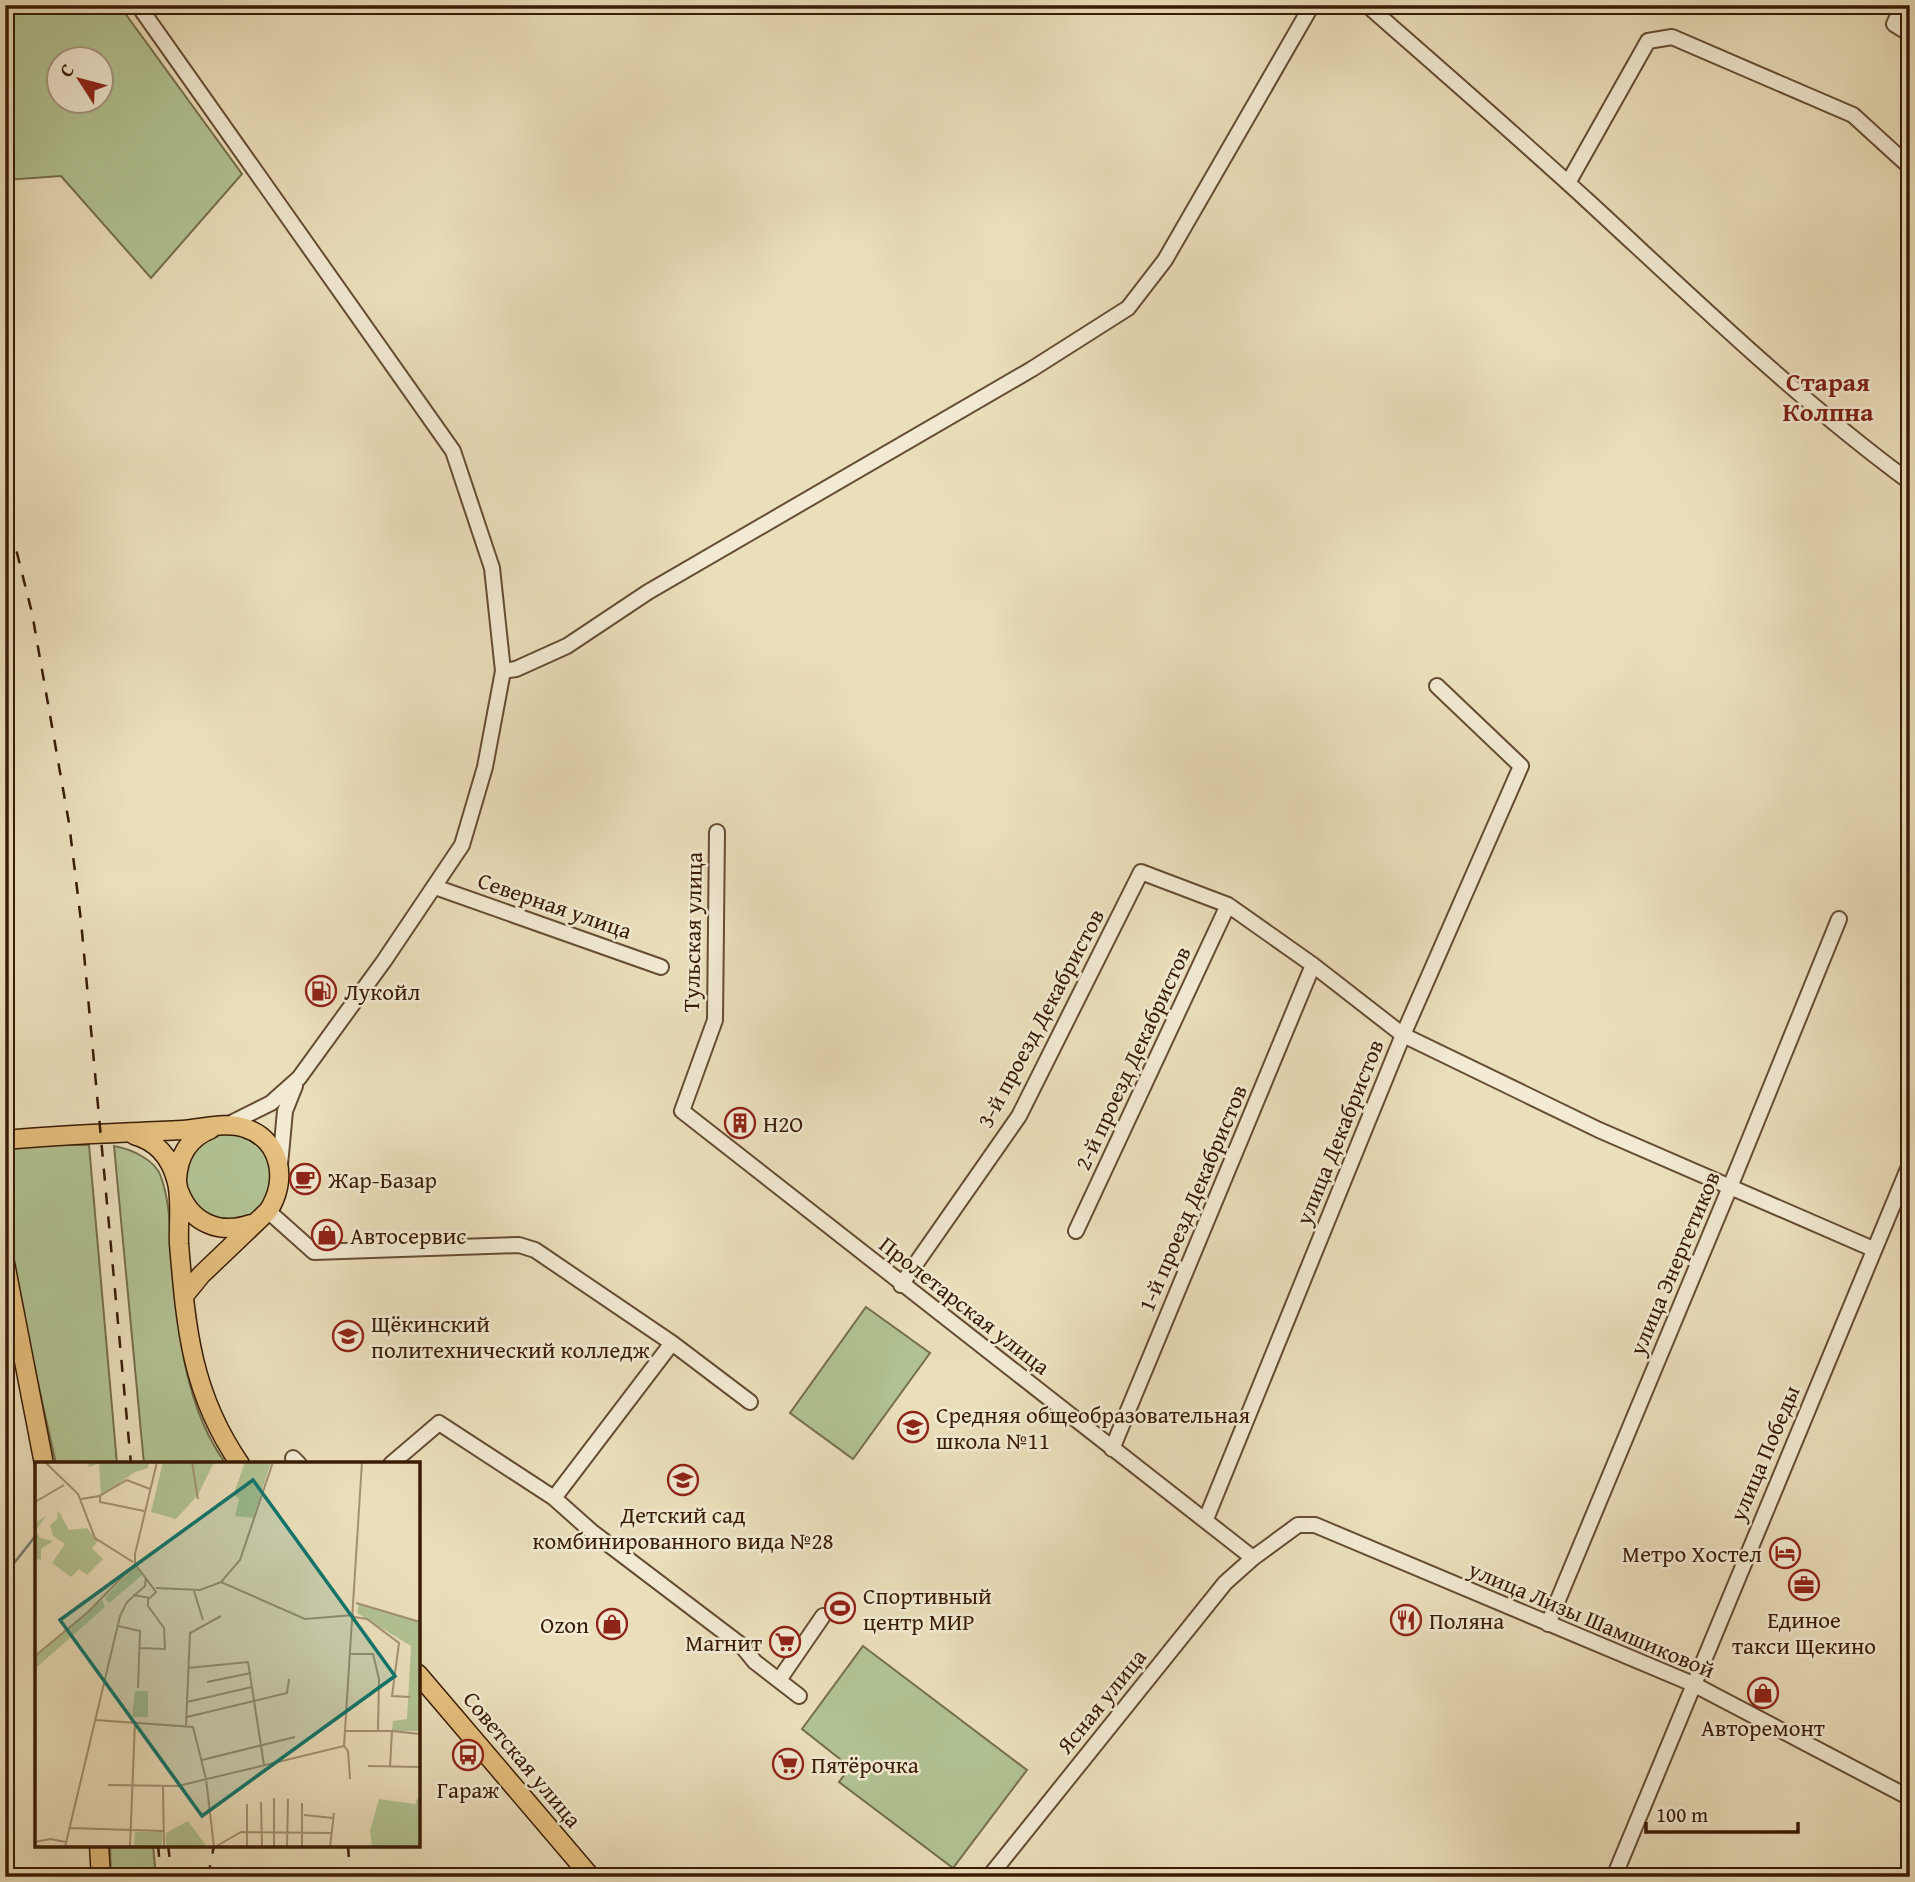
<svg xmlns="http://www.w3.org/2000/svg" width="1915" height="1882" font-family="'Gentium Book Plus',serif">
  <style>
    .green { fill: #b2c393; stroke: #756f4c; stroke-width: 2; fill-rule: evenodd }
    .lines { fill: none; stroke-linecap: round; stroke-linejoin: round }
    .stream { stroke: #737b71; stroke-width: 2.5 }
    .minor-casing { stroke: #654c32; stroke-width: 18 }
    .major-casing { stroke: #381b05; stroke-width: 21 }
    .minor { stroke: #f2ead3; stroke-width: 14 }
    .major { stroke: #e6c07e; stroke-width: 18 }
    .rail { stroke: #381b05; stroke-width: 2.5; stroke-dasharray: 12 12; stroke-linecap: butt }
    .labels { text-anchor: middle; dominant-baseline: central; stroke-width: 5; stroke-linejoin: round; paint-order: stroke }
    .street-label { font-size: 23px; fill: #381b05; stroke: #f2ead3 }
    .poi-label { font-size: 23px; fill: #381b05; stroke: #f2ead3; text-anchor: start }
    .quarter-label { font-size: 26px; font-weight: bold; fill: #7a1f14; stroke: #f2ead3 }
    .inset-road { fill: none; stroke: #a39172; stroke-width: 2 }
    .view { fill: #0f766e; fill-opacity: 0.15; stroke: #0f766e; stroke-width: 3.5 }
    .inset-edge { fill: none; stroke: #381b05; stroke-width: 3.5 }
  </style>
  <rect width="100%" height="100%" fill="#ebdfbb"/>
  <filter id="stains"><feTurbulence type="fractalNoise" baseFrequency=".00286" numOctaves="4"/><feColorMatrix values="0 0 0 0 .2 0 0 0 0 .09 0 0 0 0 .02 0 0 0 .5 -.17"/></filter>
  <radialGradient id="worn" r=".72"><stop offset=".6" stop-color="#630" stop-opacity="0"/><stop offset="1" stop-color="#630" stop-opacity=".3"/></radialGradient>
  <path class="green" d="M5,5H119L242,174L151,278L61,176L5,180ZM60,60H102V102H60Z
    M217,1133L243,1134L265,1149L274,1174L263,1207L256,1213L231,1223L198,1211L183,1180L194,1147Z
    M5,1145H89L117,1464H56L5,1236Z
    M114,1146C131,1149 156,1160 161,1177C170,1202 170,1231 172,1257C178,1327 183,1405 226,1464H144Z
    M866,1307L930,1353L853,1459L790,1413Z
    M863,1646L1027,1770L953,1868L839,1782L850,1767L802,1729Z
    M110,1845H153L156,1877H111Z"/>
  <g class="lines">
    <path class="stream" d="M11,1567L37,1534"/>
    <g class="minor-casing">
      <path id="minor" d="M138,5L453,451L492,568L503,671
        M1367,5C1442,71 1517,136 1590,203C1694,299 1796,398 1910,482
        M1903,5L1894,24L1910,34
        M1568,183L1648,41L1672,37L1853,115L1910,167
        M717,832L715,1020L682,1111L1253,1558
        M435,887L661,967
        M227,1125L271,1103L299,1078L384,961L462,845L485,767L503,671L516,669L567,646L648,592L1032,369L1128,308L1165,260L1312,5
        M280,1165L285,1111L295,1086
        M268,1211L314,1252L519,1245L535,1250L672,1343L554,1498
        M1076,1231L1228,905
        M901,1285L1019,1116L1141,872L1228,905L1313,965L1403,1035L1599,1130L1873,1249
        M672,1343L750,1402
        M1112,1449L1313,965
        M293,1458L299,1464
        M391,1464L439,1423L554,1498L591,1531L741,1645L755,1662L799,1696
        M1206,1519L1403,1035L1521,766L1437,686
        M1548,1624L1730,1187L1839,919
        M779,1680L823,1616
        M989,1877L1225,1583L1253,1558L1298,1525H1315L1693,1684L1910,1798
        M1614,1877L1910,1164"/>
    </g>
    <g class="major-casing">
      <path id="major" d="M134,1135C156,1141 170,1157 176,1179C182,1197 178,1224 179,1244C186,1327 191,1393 240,1464
        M5,1140C64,1134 123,1133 182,1130C202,1129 226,1121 245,1128C282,1140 288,1182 268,1211L201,1275L184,1296
        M177,1180C178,1157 188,1138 211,1129
        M179,1191C191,1223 219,1235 251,1224
        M5,1263L44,1464
        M418,1674L591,1877
        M99,1845L101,1877"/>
    </g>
    <use href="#minor" class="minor"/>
    <use href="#major" class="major"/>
    <path class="rail" d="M5,505L32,613L69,823L81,921L131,1464
      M158,1845L161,1877
      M168,1845L172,1877
      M348,1845L350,1877
      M208,1877L214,1845"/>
  </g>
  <defs>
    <g id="fuel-ring" transform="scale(1.575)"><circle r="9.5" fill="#f2ead3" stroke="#8f2418" stroke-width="1.5"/><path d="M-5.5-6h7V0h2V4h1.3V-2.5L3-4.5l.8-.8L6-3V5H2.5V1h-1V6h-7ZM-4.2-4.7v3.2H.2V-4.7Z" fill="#8f2418"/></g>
    <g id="building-ring" transform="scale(1.575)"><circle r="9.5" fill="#f2ead3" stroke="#8f2418" stroke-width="1.5"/><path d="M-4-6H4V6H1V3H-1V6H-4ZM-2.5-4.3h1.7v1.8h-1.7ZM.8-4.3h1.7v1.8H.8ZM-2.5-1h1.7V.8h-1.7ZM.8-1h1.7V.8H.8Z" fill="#8f2418"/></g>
    <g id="cafe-ring" transform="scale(1.575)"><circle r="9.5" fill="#f2ead3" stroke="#8f2418" stroke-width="1.5"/><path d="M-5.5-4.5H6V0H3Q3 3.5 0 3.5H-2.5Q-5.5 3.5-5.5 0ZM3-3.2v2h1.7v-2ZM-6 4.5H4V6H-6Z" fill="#8f2418"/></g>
    <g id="shop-ring" transform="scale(1.575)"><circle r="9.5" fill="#f2ead3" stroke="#8f2418" stroke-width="1.5"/><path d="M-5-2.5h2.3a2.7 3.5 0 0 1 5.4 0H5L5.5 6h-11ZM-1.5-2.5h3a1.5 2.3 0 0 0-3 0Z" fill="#8f2418"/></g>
    <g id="university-ring" transform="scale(1.575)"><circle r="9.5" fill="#f2ead3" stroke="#8f2418" stroke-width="1.5"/><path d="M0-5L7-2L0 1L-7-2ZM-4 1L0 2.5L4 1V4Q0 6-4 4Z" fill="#8f2418"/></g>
    <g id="school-ring" transform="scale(1.575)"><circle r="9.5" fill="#f2ead3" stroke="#8f2418" stroke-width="1.5"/><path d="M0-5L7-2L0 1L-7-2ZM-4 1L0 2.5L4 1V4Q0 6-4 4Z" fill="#8f2418"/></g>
    <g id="hotel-ring" transform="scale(1.575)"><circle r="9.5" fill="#f2ead3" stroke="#8f2418" stroke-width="1.5"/><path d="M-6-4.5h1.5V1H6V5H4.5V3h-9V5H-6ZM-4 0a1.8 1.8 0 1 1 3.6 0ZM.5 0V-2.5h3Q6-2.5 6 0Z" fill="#8f2418"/></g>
    <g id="office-ring" transform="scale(1.575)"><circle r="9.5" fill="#f2ead3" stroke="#8f2418" stroke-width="1.5"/><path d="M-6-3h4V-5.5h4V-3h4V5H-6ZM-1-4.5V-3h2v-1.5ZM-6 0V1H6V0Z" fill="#8f2418"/></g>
    <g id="stadium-ring" transform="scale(1.575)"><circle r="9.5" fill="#f2ead3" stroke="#8f2418" stroke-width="1.5"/><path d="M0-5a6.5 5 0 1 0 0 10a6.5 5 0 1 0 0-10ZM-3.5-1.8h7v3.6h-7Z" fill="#8f2418"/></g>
    <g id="restaurant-ring" transform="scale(1.575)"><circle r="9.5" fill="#f2ead3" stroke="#8f2418" stroke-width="1.5"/><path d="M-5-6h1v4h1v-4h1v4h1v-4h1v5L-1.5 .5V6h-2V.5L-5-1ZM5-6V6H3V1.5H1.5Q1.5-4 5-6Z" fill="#8f2418"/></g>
    <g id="supermarket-ring" transform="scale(1.575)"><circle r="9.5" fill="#f2ead3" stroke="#8f2418" stroke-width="1.5"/><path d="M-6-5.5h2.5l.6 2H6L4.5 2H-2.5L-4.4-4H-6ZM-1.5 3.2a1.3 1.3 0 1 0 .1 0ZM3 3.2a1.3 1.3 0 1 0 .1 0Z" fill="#8f2418"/></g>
    <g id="bus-ring" transform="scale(1.575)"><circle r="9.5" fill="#f2ead3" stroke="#8f2418" stroke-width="1.5"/><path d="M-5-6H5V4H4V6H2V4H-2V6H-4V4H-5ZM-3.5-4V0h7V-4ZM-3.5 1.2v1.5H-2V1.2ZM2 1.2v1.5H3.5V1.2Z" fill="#8f2418"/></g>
  </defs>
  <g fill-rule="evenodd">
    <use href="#fuel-ring" x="321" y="991"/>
    <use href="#building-ring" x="740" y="1123"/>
    <use href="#cafe-ring" x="305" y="1179"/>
    <use href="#shop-ring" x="327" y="1235"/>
    <use href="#university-ring" x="348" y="1336"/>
    <use href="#school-ring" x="913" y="1427"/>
    <use href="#school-ring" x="683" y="1480"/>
    <use href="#hotel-ring" x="1785" y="1553"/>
    <use href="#office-ring" x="1804" y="1585"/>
    <use href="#stadium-ring" x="840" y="1608"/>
    <use href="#restaurant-ring" x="1406" y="1620"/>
    <use href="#shop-ring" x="612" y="1624"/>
    <use href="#supermarket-ring" x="785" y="1642"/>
    <use href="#shop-ring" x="1763" y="1693"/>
    <use href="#bus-ring" x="468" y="1755"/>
    <use href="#supermarket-ring" x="788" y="1764"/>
  </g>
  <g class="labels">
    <g class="street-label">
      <text transform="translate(555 905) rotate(19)">Северная улица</text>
      <text transform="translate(692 932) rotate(-89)">Тульская улица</text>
      <text transform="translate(1040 1018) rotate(-62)">3-й проезд Декабристов</text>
      <text transform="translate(1132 1058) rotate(-65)">2-й проезд Декабристов</text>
      <text transform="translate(1339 1132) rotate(-68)">улица Декабристов</text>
      <text transform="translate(1192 1198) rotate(-67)">1-й проезд Декабристов</text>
      <text transform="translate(1674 1263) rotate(-67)">улица Энергетиков</text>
      <text transform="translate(965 1305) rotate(38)">Пролетарская улица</text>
      <text transform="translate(1764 1453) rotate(-67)">улица Победы</text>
      <text transform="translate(1592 1619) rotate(23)">улица Лизы Шамшиковой</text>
      <text transform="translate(1101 1701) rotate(-51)">Ясная улица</text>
      <text transform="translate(523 1759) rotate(50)">Советская улица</text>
    </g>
    <g class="poi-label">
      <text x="344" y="991">Лукойл</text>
      <text x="763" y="1123">Н2О</text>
      <text x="328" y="1179">Жар-Базар</text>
      <text x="350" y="1235">Автосервис</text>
      <text x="371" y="1323">Щёкинский<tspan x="371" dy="26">политехнический колледж</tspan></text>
      <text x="936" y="1414">Средняя общеобразовательная<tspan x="936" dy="26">школа №11</tspan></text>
      <text x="683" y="1514" text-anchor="middle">Детский сад<tspan x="683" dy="26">комбинированного вида №28</tspan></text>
      <text x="1762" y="1553" text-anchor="end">Метро Хостел</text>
      <text x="863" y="1595">Спортивный<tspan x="863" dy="26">центр МИР</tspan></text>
      <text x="1804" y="1619" text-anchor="middle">Единое<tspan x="1804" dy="26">такси Щекино</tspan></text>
      <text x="1429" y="1620">Поляна</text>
      <text x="589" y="1624" text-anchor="end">Ozon</text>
      <text x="762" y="1642" text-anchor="end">Магнит</text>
      <text x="1763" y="1727" text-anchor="middle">Авторемонт</text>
      <text x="811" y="1764">Пятёрочка</text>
      <text x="468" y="1789" text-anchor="middle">Гараж</text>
    </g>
    <g class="quarter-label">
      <text x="1828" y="381">Старая<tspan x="1828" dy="30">Колпна</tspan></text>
    </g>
  </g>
  <g transform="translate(35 1462)">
    <rect width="385" height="385" fill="#ebdfbb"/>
    <path d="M53,0H114L113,6L100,10L66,35L64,1L54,5ZM128,0H179L163,33L141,57L116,50ZM210,0H236L218,56L200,54L204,38L199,31ZM23,48L34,68L52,66L63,79L57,86L68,97L52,113L44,107L36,115L17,101L30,82L18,74L15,63L22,57ZM11,54L1,68L5,76L18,79L6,87V97L0,98V61ZM100,103L107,113L74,141L70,136ZM67,138L70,145L2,205L0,195ZM324,141L385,159V269H357L358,259L372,257L376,184L322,151ZM100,229H113V255H97ZM385,331V385H337L335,369L344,337L380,342ZM153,359L172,385H131V371ZM100,370H127V385H99Z" fill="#b2c393"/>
    <path class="inset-road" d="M10,0L43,32L60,76L98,100M157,0L163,37M64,34L92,18L115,27M46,37L65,34V40L109,49M0,40L29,23M186,120L205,98L238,0M121,126L165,128L186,120L270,157L319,153M159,129L168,158M98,133L115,136L121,130L100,102V92L122,0M321,141L385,160M319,155L332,157L364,181L357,234L375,235M83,164L105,169L103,226M105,186L130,187L129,166L113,144V136M316,192H338L344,217L343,268M0,194L53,150L100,102M153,206L213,200L229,303M172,220L216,211M152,240L217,225M152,255L252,231L254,217M60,258L158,265L171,317L179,385M151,263L155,171L186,154M310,269H357L355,305M357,269L385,272M309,284L313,289L315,317M167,298L260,275M333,304L385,305M73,323L143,324L309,284L327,0M128,325L129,385M239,336V385M226,340L227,385M267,341V385M269,353L298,356M34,366L128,369M0,380L15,377L31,380M30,385L85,154L92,140L110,124L111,115M95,385L100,259M180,385L206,370L296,371M212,385V342M242,385H268M252,385L253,337M295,385L299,351"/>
    <path class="view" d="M218,18L360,214L167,354L25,158Z"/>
    <rect width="385" height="385" class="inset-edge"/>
  </g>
  <rect width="1915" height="1882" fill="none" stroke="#ebdfbb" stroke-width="28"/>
  <rect x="7" y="7" width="1901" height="1868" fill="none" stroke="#381b05" stroke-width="3.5"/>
  <rect x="14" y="14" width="1887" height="1854" fill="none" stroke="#381b05" stroke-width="2"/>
  <g transform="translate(80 80) rotate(306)"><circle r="33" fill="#f2ead3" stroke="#a89781" stroke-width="2"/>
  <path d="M0-5L12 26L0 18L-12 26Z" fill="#8f2418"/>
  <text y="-10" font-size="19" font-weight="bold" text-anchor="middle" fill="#381b05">С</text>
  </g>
  <path d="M1646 1822v10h152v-10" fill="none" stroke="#381b05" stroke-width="3.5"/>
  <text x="1656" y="1822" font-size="21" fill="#381b05" stroke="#f2ead3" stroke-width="5" paint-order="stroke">100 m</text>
  <rect width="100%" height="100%" filter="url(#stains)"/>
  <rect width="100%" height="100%" fill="url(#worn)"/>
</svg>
